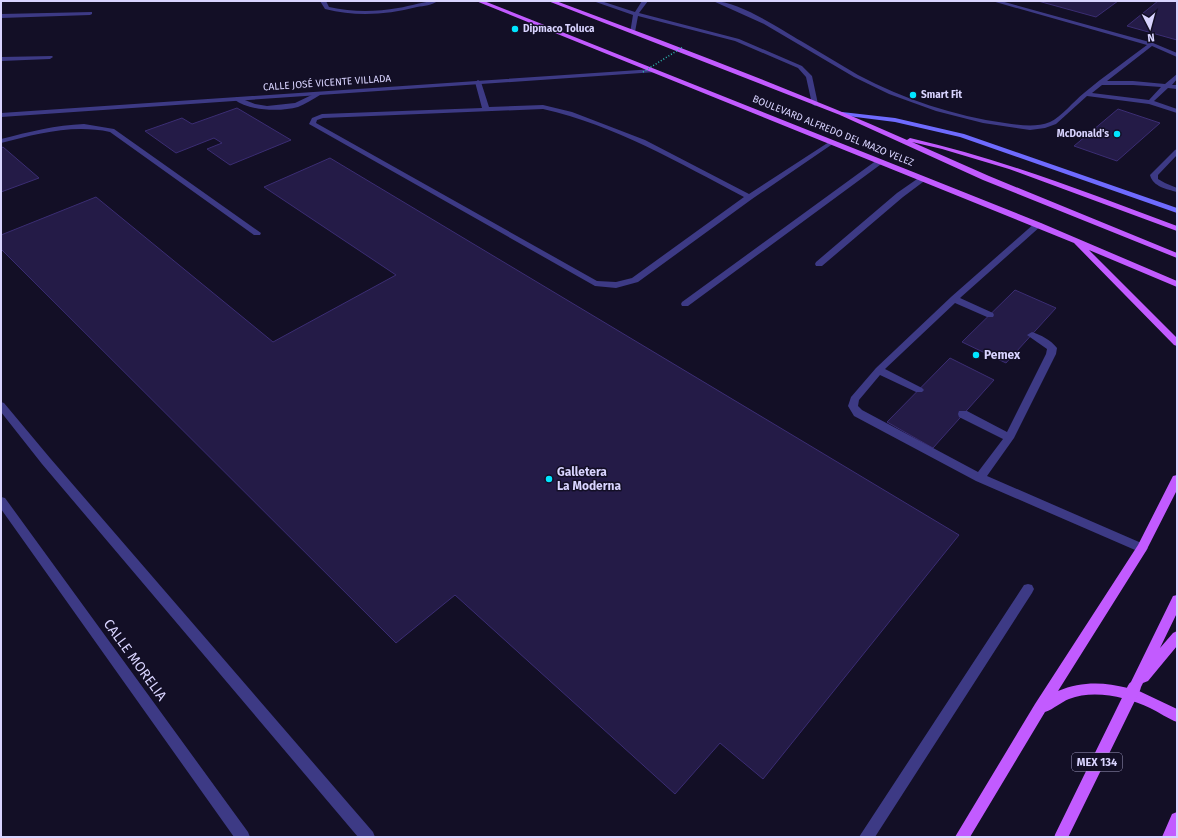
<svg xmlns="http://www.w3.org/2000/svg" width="1178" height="838" font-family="'Fira Sans',sans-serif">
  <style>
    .building { fill: #241b47; stroke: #3b2d73 }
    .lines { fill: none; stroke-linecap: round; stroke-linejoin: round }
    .lane { fill: #3d3a85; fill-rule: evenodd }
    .street { fill: #3d3a85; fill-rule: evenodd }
    .secondary { fill: #6f6bff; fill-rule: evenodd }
    .primary { fill: #c25bff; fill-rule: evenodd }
    .path-bridge { stroke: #2fb8b0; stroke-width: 1.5; stroke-dasharray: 1 2; stroke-linecap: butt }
    .primary-bridge { stroke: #c25bff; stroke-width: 13 }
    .poi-dot { fill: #00e5ff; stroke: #130f26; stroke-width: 1.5 }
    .labels { text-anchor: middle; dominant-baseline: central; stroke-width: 3; stroke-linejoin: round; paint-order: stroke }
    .far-poi-label { font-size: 10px; font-weight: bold; fill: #d9d4ff; stroke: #130f26; text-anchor: start }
    .far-street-label { font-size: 10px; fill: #d9d4ff; stroke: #130f26 }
    .shield { fill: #130f26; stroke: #9e99be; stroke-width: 1 }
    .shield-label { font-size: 11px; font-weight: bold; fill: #d9d4ff }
    .poi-label { font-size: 12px; font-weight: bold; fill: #d9d4ff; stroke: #130f26; text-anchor: start }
    .near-street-label { font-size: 14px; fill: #d9d4ff; stroke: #130f26 }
  </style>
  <rect width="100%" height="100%" fill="#130f26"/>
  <path class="building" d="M1038,1H1118L1096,17Z
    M1158,1H1177V40L1127,26Z
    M237,108L291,140L230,165L207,149L222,143L214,138L176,153L145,131L182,118L192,124Z
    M1118,109L1160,123L1117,161L1074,146Z
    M3,147L39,178L1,192V148Z
    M330,158L959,535L763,779L720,743L675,794L455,595L396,643L1,249V235L96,197L273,342L396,275L264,187Z
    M1015,290L1056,308L1006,363L962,342Z
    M950,358L994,380L933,448L887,422Z"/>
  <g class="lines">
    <path class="lane" d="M320,1H326L329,7C352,12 375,12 398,8C411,6 424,1 438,1C432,5 424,6 417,7C386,15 356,17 325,9Z
      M593,1H601L635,12L642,1H648L639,13L739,39L802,66L812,76L818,104L815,106L812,104L806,77L798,68L735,41L638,16L635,32L630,33L633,15Z
      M713,1C739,1 778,28 801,41C820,52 839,64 858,75C904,99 954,116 1005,123C1020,125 1035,128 1050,122C1061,117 1074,101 1084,93C1104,76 1126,61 1147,45L992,1H1001L1153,43L1177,53V57L1152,46L1107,81H1133L1165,84L1177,74V79L1172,85H1177V89L1168,88L1154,101L1177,109V113L1149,104L1087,96L1056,124L1045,128L1030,130L983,123L936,111L889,94L854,77L764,24ZM1102,85H1133L1161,87L1149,100L1092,93Z
      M478,80L481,82L489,107L543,105L572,112L645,140L749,194L829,142L834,143L752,199L638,282L616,288L595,286L309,124L312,118L322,114L482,108L475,82ZM543,109C615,125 679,163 744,197L632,278L616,282L597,281L316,123L317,120L323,118Z
      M318,92L321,94L320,95C313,99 305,104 298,107C280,112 248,111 234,99L237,97L255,104L267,106L295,103Z
      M84,124L114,129L261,233L260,235H254L110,132C72,124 37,134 1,143V139C29,132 56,125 84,124Z
      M1177,149V155L1158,175V179L1165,183L1177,188V192C1167,189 1153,187 1150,175L1175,150Z
      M877,160H883L884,162L688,306H682L681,304L682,302Z
      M920,177H923L927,179L903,197L822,266H816L815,264L816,262L897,193Z
      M1035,223H1041L1042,225L960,298L993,313L994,315L993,317H987L955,303L885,369L922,388L924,390L922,392H916L880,375L859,400L858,406L862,410L978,472L1003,439L959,417L958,414L959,411H967L1007,432L1046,354L1047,349L1027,335L1032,332C1041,335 1051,340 1057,348L1056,354L1014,438L987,476L1146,545L1148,548L1146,551L1142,553L976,481L854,416L848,406L851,397L876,368L951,297Z
      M1,402L4,403L50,458L373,832L375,837H358L42,464L1,412Z
      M1028,584L1032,585L1034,589L1032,593L875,837H859L1024,585Z"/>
    <path class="street" d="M92,12V14L90,15L1,18V14Z
      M52,56L53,57L50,59L1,61V57Z
      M654,69L657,71L656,72L1,117V113Z
      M1,497L5,498L248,832L250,837H234L1,509Z"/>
    <path class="secondary" d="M842,112L895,118L964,134L1177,208V213L960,137L895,122L840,115V113Z"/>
    <path class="primary" d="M476,1H484L1041,223L1177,281V287L1089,250L1177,338V346L1174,345L1074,243Z
      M548,1H556C674,45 792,89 907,140L910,138C1002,159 1089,193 1177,226V231L1009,169L942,149L912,142L989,176L1177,253V258L983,180L840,115Z
      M1177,475V490L1146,551L1058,691C1082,681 1104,682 1128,688L1173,596L1177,595V613L1160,648L1173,633L1177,631V646L1148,681L1143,683L1139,691L1177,709V722C1168,719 1159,712 1150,708C1127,697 1094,689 1069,699C1061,702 1054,709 1045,712L970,837H955L1035,704L1138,545L1173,476Z
      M1177,812L1176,837H1162L1172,814Z"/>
    <path class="path-bridge" d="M643,72L683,47"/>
    <path class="primary-bridge" d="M1061,837L1134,688"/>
  </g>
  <g class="poi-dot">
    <circle cx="515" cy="29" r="4"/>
    <circle cx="913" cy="95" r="4"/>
    <circle cx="1117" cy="134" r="4"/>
    <circle cx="976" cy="355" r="4"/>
    <circle cx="549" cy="479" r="4"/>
  </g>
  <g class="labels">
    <g class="far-poi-label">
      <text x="523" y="29">Dipmaco Toluca</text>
      <text x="921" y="95">Smart Fit</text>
      <text x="1109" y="134" text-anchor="end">McDonald's</text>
    </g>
    <g class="far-street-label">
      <text transform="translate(327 83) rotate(-4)">CALLE JOSÉ VICENTE VILLADA</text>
      <text transform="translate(833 131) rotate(22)">BOULEVARD ALFREDO DEL MAZO VELEZ</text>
    </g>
    <rect class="shield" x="1072" y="753" width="50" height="18" rx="3"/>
    <g class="shield-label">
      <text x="1097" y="762">MEX 134</text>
    </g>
    <g class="poi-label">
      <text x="984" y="355">Pemex</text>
      <text x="557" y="472">Galletera<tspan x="557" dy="14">La Moderna</tspan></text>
    </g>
    <g class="near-street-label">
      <text transform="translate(135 660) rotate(54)">CALLE MORELIA</text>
    </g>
  </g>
  <rect width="1178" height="838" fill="none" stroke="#d9d4ff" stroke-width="4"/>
  <g transform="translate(1150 28) rotate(174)" stroke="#130f26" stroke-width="3" paint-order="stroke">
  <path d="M0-3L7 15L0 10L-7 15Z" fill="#d9d4ff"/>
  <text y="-6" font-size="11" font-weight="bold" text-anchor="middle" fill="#d9d4ff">N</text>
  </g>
</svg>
